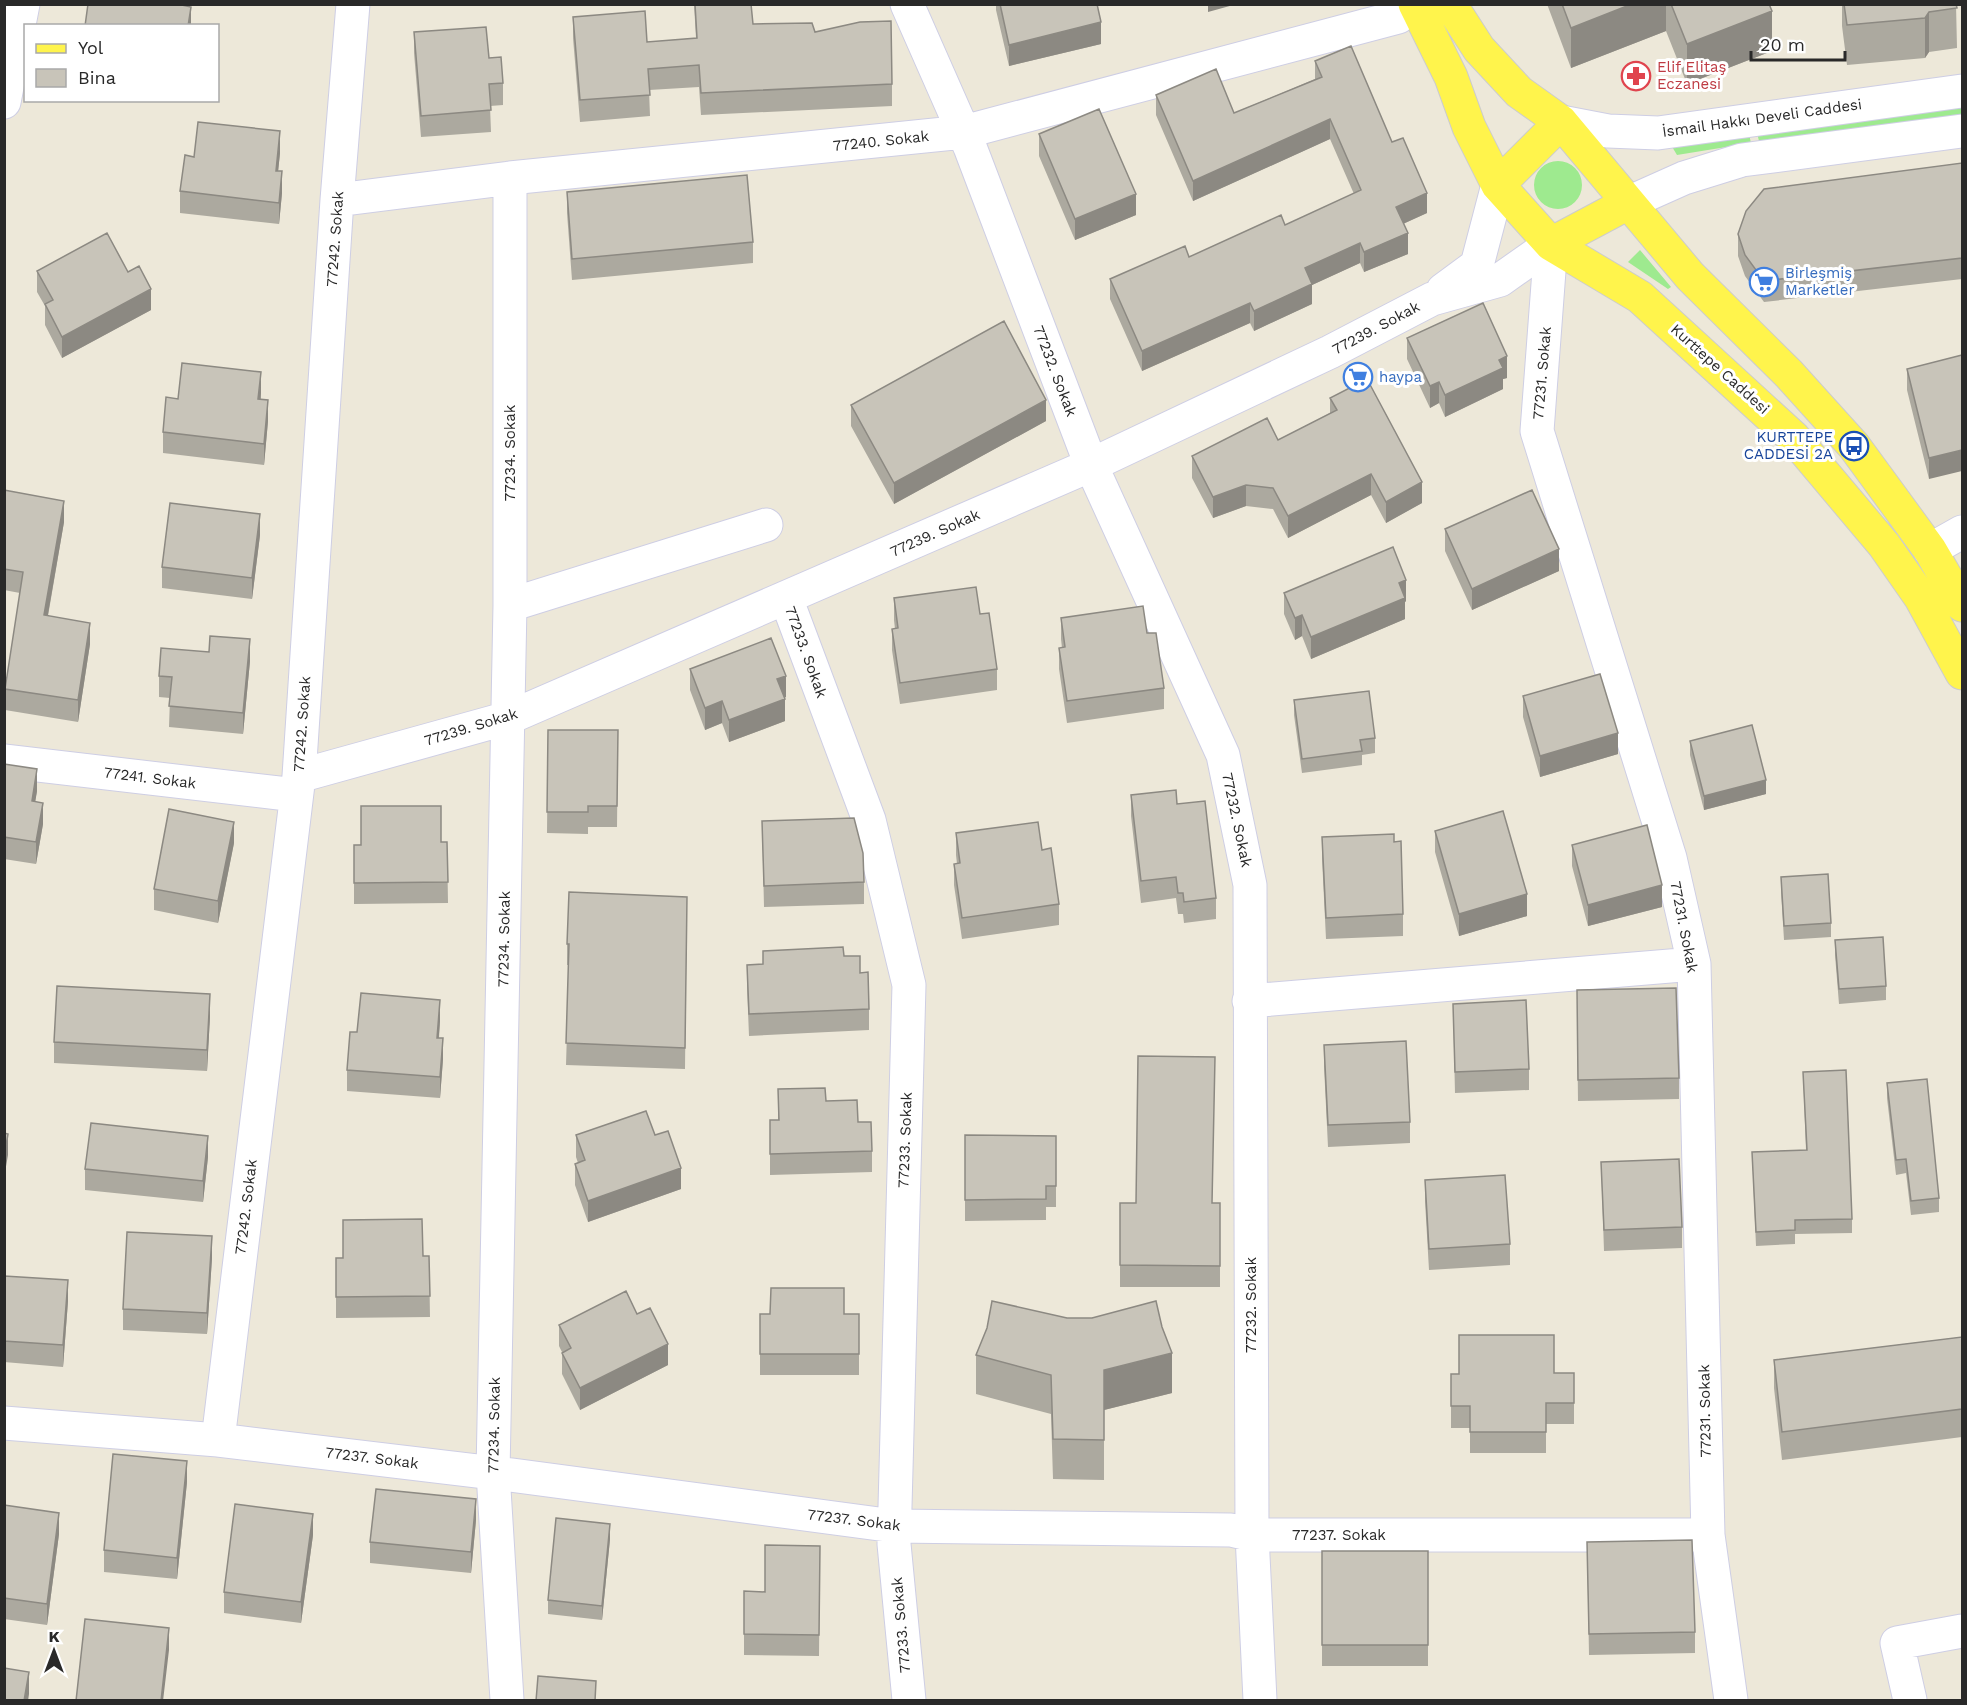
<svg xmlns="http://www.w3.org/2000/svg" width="1967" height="1705" font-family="'Work Sans',sans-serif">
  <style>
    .green { fill: #9eea8f }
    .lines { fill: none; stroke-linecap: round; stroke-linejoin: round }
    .minor-casing { stroke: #cecee4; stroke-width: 35 }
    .major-casing { stroke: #ccc; stroke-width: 35 }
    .minor { stroke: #fff; stroke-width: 33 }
    .major { stroke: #fff44c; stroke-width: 33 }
    .wall { fill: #aca99f }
    .shaded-wall { fill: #8c8982 }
    .building { fill: #c8c4b9; stroke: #8c8982; stroke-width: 1.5 }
    .labels { text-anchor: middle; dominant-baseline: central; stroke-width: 6; stroke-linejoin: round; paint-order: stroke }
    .health-label { font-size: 15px; fill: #be3a42; stroke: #fff; text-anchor: start }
    .street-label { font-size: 15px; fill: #292929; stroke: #fff }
    .shop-label { font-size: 15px; fill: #366cbe; stroke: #fff; text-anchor: start }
    .transit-label { font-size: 15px; fill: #164399; stroke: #fff; text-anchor: end }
  </style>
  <rect width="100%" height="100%" fill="#ede8d9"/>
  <path class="green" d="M1962,107V116L1759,141L1757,133Z
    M1749,134L1751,143L1677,155L1671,145Z
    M1534 185a24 24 0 1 1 48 0a24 24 0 1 1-48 0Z
    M1640,250L1671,287L1668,289L1628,262Z"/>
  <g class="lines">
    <g class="minor-casing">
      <path id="minor" d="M907,4L970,147L1091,465L1223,755L1250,885L1252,1535L1260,1700
        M4,102L23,4
        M1561,122L1608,131L1658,133L1962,91
        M337,200L510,178L964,132L1398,17L1407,4
        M1628,203L1684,178L1742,160L1962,131
        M1551,244L1537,431L1670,858L1694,964L1708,1535L1731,1700
        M1443,290L1477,265L1498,185
        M1930,550L1962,532
        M786,598L869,820L909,985L894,1544L909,1700
        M510,605L766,525
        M4,761L296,795
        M299,776L508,718L1091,465L1330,352L1432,299L1500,280L1551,244
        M1249,1001L1694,964
        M4,1423L218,1440L511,1475L894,1526L1231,1530L1252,1535H1708
        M218,1440L299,776L337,200L353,4
        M507,1700L493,1473L510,605V178
        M1910,1700L1897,1643L1962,1631"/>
    </g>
    <g class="major-casing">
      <path id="major" d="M1415,4L1451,77L1469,127L1498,185L1551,244L1640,297L1794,438L1884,545L1921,598L1962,673
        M1450,4L1479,49L1519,92L1561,122L1690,276L1789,374L1854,446L1930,550L1962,605
        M1498,185L1561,122
        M1551,244L1628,203"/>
    </g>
    <use href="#minor" class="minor"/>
    <use href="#major" class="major"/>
  </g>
  <path class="wall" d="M694,4H751L753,24L815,32L892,84V106L701,115L699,87L649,90L650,116L580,122L573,38V17L647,42L696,38Z
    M996,4H1097L1101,44L1009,66L996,10Z
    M1547,4H1769L1772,51L1687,84L1666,31L1571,68Z
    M1842,4H1956L1957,48L1929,52L1925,58L1847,65L1842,26Z
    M414,32L489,58L503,83V105L490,106L491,132L421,137L414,53Z
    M1315,61L1392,142L1427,213L1403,224L1408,254L1364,272L1360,263L1312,285V304L1254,331L1250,323L1142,371L1110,299V279L1189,257L1285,225L1354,194L1330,139L1193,201L1156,115V95L1234,113L1315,79Z
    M1039,134L1136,215L1075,240L1039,156Z
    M280,153L278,171L282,193L279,224L180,213V191L194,157Z
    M1962,163V279L1764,302L1745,276L1738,256V234Z
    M567,192L753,242V263L572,280L567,213Z
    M37,271L128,272L151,310L62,358L45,325V306L37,292Z
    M1407,338L1507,378L1503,379V389L1445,417L1439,403L1430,408L1407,359Z
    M1962,355L1929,479L1907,390V369Z
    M261,393V399L268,421L264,465L163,453V432L178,399Z
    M1330,398L1422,503L1386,523L1371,495L1288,538L1273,509L1246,506L1213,518L1192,478V456L1278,440L1330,413Z
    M851,405L1046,421L894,504L851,426Z
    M4,490L64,522L48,616L90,644L78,722L5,710V689L20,593L4,590Z
    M1445,529L1559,571L1472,610L1445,551Z
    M260,535L252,599L162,588V567Z
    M1284,593L1406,601L1405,602V619L1311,659L1302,636L1295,640L1284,614Z
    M894,598L980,614L997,669V690L900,704L892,650V629H895L894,620Z
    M1061,618L1147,633L1164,688V709L1067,723L1059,669V648H1062L1061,639Z
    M250,661L243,734L169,727L170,698L159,697V676Z
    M690,669L786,697L784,698L785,721L729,742L722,723L705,730L690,690Z
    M1523,696L1618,754L1540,777L1523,717Z
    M1294,700L1375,738V753L1362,755V765L1302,773L1294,715Z
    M548,730H618L617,827H588V834L547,833Z
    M1690,741L1766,794L1704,810L1690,755Z
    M4,764L37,791L35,801L43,824L36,864L4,859Z
    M1131,795L1177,804L1216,898V919L1184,923L1183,914H1178L1176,898L1141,903L1131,816Z
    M762,821L864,882V904L764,907Z
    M1435,831L1527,916L1459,936L1435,852Z
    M956,833L1042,850L1059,904V925L962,939L954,885V864H957L956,855Z
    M1322,837L1394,842L1403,914V936L1326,939L1322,858Z
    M447,842L448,903L354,904V845Z
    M234,843L218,923L154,910V889Z
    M1572,845L1662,907L1588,926L1572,866Z
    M1781,877L1831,923V937L1784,940L1781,891Z
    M687,897L685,1069L566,1065L569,965H567V944Z
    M1962,902V925L1961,922V903Z
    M1835,940L1886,986V1000L1839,1004L1835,955Z
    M844,956L860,973L869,1009V1030L749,1036L747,986V965L763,964Z
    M1453,1004L1529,1069V1090L1455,1093Z
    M1577,1011L1679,1078V1099L1578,1101Z
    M210,1016L207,1071L54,1063V1042Z
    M440,1021L439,1038L443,1059L440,1098L347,1091V1070L357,1032Z
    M1324,1045L1410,1122V1143L1328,1147L1324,1066Z
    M1803,1072L1852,1219V1233L1795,1234V1244L1756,1246L1752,1152L1806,1150Z
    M1887,1083L1939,1198V1212L1911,1215L1906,1173L1896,1175L1887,1098Z
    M778,1089L826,1101L872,1151V1172L770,1175V1120H778Z
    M576,1135H655L681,1189L588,1222L575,1185V1164L578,1163L576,1157Z
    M965,1135L1056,1136V1207H1046V1220L965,1221Z
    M208,1157L203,1202L85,1190V1169Z
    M1601,1162L1682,1227V1248L1604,1251Z
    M1425,1180L1510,1244V1265L1429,1270L1425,1201Z
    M1120,1203H1220V1287H1120Z
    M429,1256L430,1317L336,1318V1258Z
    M212,1258L207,1334L123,1330V1309Z
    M4,1276L68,1301L63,1367L4,1362Z
    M637,1314L668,1365L580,1410L562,1374V1352L559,1346V1325Z
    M760,1314H859V1375H760Z
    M1962,1337V1437L1782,1460L1774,1388V1360Z
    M976,1355L1172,1393L1104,1410V1480L1053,1479L1051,1414L976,1394Z
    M1574,1373V1424H1546V1453H1470V1428H1451V1374Z
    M187,1482L177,1579L104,1572V1550Z
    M4,1505L59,1534L47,1625L4,1619Z
    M476,1520L471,1573L370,1563V1542Z
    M313,1535L301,1623L224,1613V1592Z
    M610,1539L602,1620L548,1614V1600Z
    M1587,1542L1695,1632V1653L1589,1655Z
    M820,1546L819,1656L744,1655V1591L765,1592Z
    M1322,1551H1428V1666H1322Z"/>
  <path class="shaded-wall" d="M1208,4H1237L1208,12Z
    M1632,4H1666V31L1571,68V28Z
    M191,7V26H188Z
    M1772,11V51L1687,84V44Z
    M1929,12V52L1925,58V18Z
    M1101,22V44L1009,66V45Z
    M1330,119V139L1193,201V181Z
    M280,131V153L276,192V171Z
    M282,171V193L279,224V203Z
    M1427,193V213L1396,227V207Z
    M1136,194V215L1075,240V219Z
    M1408,233V254L1364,272V252Z
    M1360,243V263L1312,285V304L1254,331V311L1305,268Z
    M151,289V310L62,358V337Z
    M1250,303V323L1142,371V351Z
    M1507,356V378L1503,379V389L1445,417V395L1499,360Z
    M261,372V393L258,420V399Z
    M1439,382V403L1430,408V386Z
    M268,400V421L264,465V444Z
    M1046,400V421L894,504V483Z
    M1962,450V471L1929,479V458Z
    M1371,474V495L1288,538V516Z
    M1422,482V503L1386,523V502Z
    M1246,485V506L1213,518V497Z
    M64,501V522L44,637V615Z
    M260,514V535L252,599V578Z
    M1559,549V571L1472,610V589Z
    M1406,580V601L1405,602V619L1311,659V637L1399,583Z
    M1302,615V636L1295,640V618Z
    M90,623V644L78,722V700Z
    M250,639V661L243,734V713Z
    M786,676V697L777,700V679Z
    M785,699V721L729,742V720Z
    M722,701V723L705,730V708Z
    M1618,733V754L1540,777V756Z
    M37,769V791L32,822V801Z
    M1766,780V794L1704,810V796Z
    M43,803V824L36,864V842Z
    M234,822V843L218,923V901Z
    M1662,885V907L1588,926V905Z
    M1527,894V916L1459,936V914Z
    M210,994V1016L207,1071V1050Z
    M440,1000V1021L437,1059V1038Z
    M443,1038V1059L440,1098V1077Z
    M8,1134V1155L4,1178V1157Z
    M208,1136V1157L203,1202V1181Z
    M681,1168V1189L588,1222V1201Z
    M212,1236V1258L207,1334V1313Z
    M68,1280V1301L63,1367V1345Z
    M668,1344V1365L580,1410V1388Z
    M1172,1353V1393L1104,1410V1370Z
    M187,1461V1482L177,1579V1558Z
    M476,1499V1520L471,1573V1552Z
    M59,1513V1534L47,1625V1604Z
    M313,1514V1535L301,1623V1602Z
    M610,1524V1539L602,1620V1606Z
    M169,1628V1650L163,1701H161Z
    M29,1672V1694L28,1701H24Z"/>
  <path class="building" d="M88,4H177L191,7L188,26H85Z
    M695,4H751L753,24L812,23L815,32L860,22L891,21L892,84L701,93L699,65L648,69L650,95L580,100L573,17L645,11L647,42L697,38Z
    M1000,4H1097L1101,22L1009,45Z
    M1562,4H1632L1571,28Z
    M1671,4H1769L1772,11L1687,44Z
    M1844,4H1956L1957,8L1929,12L1925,18L1847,25Z
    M486,27L489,58L501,57L503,83L489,84L491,110L421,116L414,32Z
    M1351,46L1392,142L1403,138L1427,193L1396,207L1408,233L1364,252L1360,243L1305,268L1312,284L1254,311L1250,303L1142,351L1110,279L1185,246L1189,257L1281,215L1285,225L1361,190L1330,119L1193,181L1156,95L1216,69L1234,113L1322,77L1315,61Z
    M1099,109L1136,194L1075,219L1039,134Z
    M198,122L280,131L276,171H282L279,203L180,191L185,155L194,157Z
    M1962,163V258L1764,281L1745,255L1738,234L1746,211L1764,189Z
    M747,175L753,242L572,259L567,192Z
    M107,233L128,272L139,266L151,289L62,337L45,304L53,300L37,271Z
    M1483,303L1507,356L1499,360L1503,368L1445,395L1439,382L1430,386L1407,338Z
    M1004,321L1046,400L894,483L851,405Z
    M1962,355V450L1929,458L1907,369Z
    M182,363L261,372L258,399L268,400L264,444L163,432L166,397L178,399Z
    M1367,379L1422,482L1386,502L1371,474L1288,516L1273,488L1246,485L1213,497L1192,456L1267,418L1278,440L1337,410L1330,398Z
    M4,490L64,501L44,615L90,623L78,700L5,689L23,572L4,569Z
    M1532,490L1559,549L1472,589L1445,529Z
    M170,503L260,514L252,578L162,567Z
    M1393,547L1406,580L1399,583L1405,598L1311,637L1302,615L1295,618L1284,593Z
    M976,587L980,614L989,613L997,669L900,683L892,629L898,628L894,598Z
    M1143,606L1147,633H1156L1164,688L1067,701L1059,648L1065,647L1061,618Z
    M210,636L250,639L243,713L169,706L172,677L159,676L161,648L209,652Z
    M771,638L786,676L777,679L785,699L729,720L722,701L705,708L690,669Z
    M1600,674L1618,733L1540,756L1523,696Z
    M1369,691L1375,738L1360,740L1362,751L1302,759L1294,700Z
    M1752,725L1766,780L1704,796L1690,741Z
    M548,730H618L617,806H588V812H547Z
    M4,764L37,769L32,801L43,803L36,842L4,837Z
    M1176,790L1177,804L1205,801L1216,898L1184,902L1183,893H1178L1176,877L1141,881L1131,795Z
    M361,806H441V842H447L448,882L354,883V845H361Z
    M169,809L234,822L218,901L154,889Z
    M1503,811L1527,894L1459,914L1435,831Z
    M854,818L863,853L864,882L764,886L762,821Z
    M1038,822L1042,850L1051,848L1059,904L962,918L954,864L960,863L956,833Z
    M1647,825L1662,885L1588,905L1572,845Z
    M1394,834V842L1401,841L1403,914L1326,918L1322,837Z
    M1828,874L1831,923L1784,926L1781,877Z
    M569,892L687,897L685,1048L566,1043L569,944H567Z
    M1883,937L1886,986L1839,989L1835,940Z
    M843,947L844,956H860V973L868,972L869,1009L749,1014L747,965L763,964V951Z
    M57,986L210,994L207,1050L54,1042Z
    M1676,988L1679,1078L1578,1080L1577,990Z
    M361,993L440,1000L437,1038H443L440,1077L347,1070L350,1032H357Z
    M1526,1000L1529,1069L1455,1072L1453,1004Z
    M1406,1041L1410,1122L1328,1125L1324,1045Z
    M1138,1056L1215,1057L1212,1203H1220V1266L1120,1265V1203H1136Z
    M1846,1070L1852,1219L1795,1220V1230L1756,1232L1752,1152L1807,1150L1803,1072Z
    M1927,1079L1939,1198L1911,1201L1906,1159L1896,1160L1887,1083Z
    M825,1088L826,1101L857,1100L858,1122H871L872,1151L770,1154V1120H779L778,1089Z
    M646,1111L655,1135L668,1131L681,1168L588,1201L575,1164L585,1160L576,1135Z
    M91,1123L208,1136L203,1181L85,1169Z
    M4,1133L8,1134L4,1157Z
    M965,1135L1056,1136V1186H1046V1199L965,1200Z
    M1679,1159L1682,1227L1604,1230L1601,1162Z
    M1505,1175L1510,1244L1429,1249L1425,1180Z
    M422,1219L423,1256H429L430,1296L336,1297V1258H343V1220Z
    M127,1232L212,1236L207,1313L123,1309Z
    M4,1276L68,1280L63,1345L4,1341Z
    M771,1288H844V1314H859V1354H760V1314H770Z
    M626,1291L637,1314L650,1308L668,1344L580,1388L562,1353L571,1348L559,1325Z
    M992,1301L1067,1318H1092L1156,1301L1162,1327L1172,1353L1104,1370V1440L1053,1439L1051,1375L976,1355L987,1328Z
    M1459,1335H1554V1373H1574V1403H1546V1432H1470V1406H1451V1374H1459Z
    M1962,1337V1409L1782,1432L1774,1360Z
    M113,1454L187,1461L177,1558L104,1550Z
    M376,1489L476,1499L471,1552L370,1542Z
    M235,1504L313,1514L301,1602L224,1592Z
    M4,1505L59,1513L47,1604L4,1598Z
    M556,1518L610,1524L602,1606L548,1600Z
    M1692,1540L1695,1632L1589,1634L1587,1542Z
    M765,1545L820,1546L819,1635L744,1634V1591L765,1592Z
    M1322,1551H1428V1645H1322Z
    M85,1619L169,1628L161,1701H76Z
    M4,1668L29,1672L24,1701H4Z
    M538,1676L596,1681L595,1701H536Z"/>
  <defs>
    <g id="pharmacy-ring" transform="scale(1.5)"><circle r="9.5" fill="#fff" stroke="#e0444e" stroke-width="1.5"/><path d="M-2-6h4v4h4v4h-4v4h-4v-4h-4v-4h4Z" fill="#e0444e"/></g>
    <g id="supermarket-ring" transform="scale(1.5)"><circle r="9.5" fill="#fff" stroke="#3f7fe0" stroke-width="1.5"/><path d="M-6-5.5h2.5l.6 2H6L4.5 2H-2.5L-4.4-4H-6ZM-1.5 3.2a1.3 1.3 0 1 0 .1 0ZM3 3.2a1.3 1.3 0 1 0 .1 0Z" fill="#3f7fe0"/></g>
    <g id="bus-ring" transform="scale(1.5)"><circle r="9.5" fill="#fff" stroke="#1a4fb4" stroke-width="1.5"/><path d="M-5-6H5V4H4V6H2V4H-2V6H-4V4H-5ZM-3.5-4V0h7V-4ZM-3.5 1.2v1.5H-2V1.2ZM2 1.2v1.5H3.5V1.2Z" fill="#1a4fb4"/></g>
  </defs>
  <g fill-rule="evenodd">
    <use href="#pharmacy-ring" x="1636" y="76"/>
    <use href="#supermarket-ring" x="1764" y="282"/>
    <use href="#supermarket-ring" x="1358" y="377"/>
    <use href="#bus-ring" x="1854" y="446"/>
  </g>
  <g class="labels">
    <g class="health-label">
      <text x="1657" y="67">Elif Elitaş<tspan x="1657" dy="17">Eczanesi</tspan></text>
    </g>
    <g class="street-label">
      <text transform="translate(1762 118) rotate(-8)">İsmail Hakkı Develi Caddesi</text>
      <text transform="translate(881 141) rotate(-6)">77240. Sokak</text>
      <text transform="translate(335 239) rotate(-86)">77242. Sokak</text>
      <text transform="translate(1376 328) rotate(-28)">77239. Sokak</text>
      <text transform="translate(1720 369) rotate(42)">Kurttepe Caddesi</text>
      <text transform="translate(1055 371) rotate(69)">77232. Sokak</text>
      <text transform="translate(1542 373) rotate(-85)">77231. Sokak</text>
      <text transform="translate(510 453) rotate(-90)">77234. Sokak</text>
      <text transform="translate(935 533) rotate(-24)">77239. Sokak</text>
      <text transform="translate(806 652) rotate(70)">77233. Sokak</text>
      <text transform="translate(302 724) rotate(-86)">77242. Sokak</text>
      <text transform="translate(471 727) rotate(-17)">77239. Sokak</text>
      <text transform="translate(150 778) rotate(7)">77241. Sokak</text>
      <text transform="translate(1237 820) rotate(78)">77232. Sokak</text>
      <text transform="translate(1684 927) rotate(79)">77231. Sokak</text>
      <text transform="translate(504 939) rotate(-89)">77234. Sokak</text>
      <text transform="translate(905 1140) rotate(-88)">77233. Sokak</text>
      <text transform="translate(246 1207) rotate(-83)">77242. Sokak</text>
      <text transform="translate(1251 1305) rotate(-90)">77232. Sokak</text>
      <text transform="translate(1705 1411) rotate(-91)">77231. Sokak</text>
      <text transform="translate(494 1425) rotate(-89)">77234. Sokak</text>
      <text transform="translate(372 1458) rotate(7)">77237. Sokak</text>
      <text transform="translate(854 1520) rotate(7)">77237. Sokak</text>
      <text x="1339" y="1535">77237. Sokak</text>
      <text transform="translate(901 1625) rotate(-95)">77233. Sokak</text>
    </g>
    <g class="shop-label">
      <text x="1785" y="273">Birleşmiş<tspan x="1785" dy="17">Marketler</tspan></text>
      <text x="1379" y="377">haypa</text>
    </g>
    <g class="transit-label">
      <text x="1833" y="437">KURTTEPE<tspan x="1833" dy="17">CADDESİ 2A</tspan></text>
    </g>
  </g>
  <rect width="1967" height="1705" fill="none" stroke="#292929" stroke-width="12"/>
  <rect x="24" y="24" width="195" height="78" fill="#ffffff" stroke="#a9a9a9" stroke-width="1.5"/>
  <rect x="36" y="44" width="30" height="9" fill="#fff44c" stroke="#a9a9a9" stroke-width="1.5"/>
  <text x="78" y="54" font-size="18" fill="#292929">Yol</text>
  <rect x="36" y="69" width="30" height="18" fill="#c8c4b9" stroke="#a9a9a9" stroke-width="1.5"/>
  <text x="78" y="84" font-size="18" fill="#292929">Bina</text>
  <g transform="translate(54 1651)" stroke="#ffffff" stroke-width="4.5" paint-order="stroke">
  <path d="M0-4.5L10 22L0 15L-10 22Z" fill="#292929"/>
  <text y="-9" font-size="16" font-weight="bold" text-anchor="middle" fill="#292929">K</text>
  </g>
  <path d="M1751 51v9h94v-9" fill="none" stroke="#292929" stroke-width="3"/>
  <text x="1760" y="51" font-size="18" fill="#292929" stroke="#ffffff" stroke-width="4.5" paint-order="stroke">20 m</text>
</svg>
